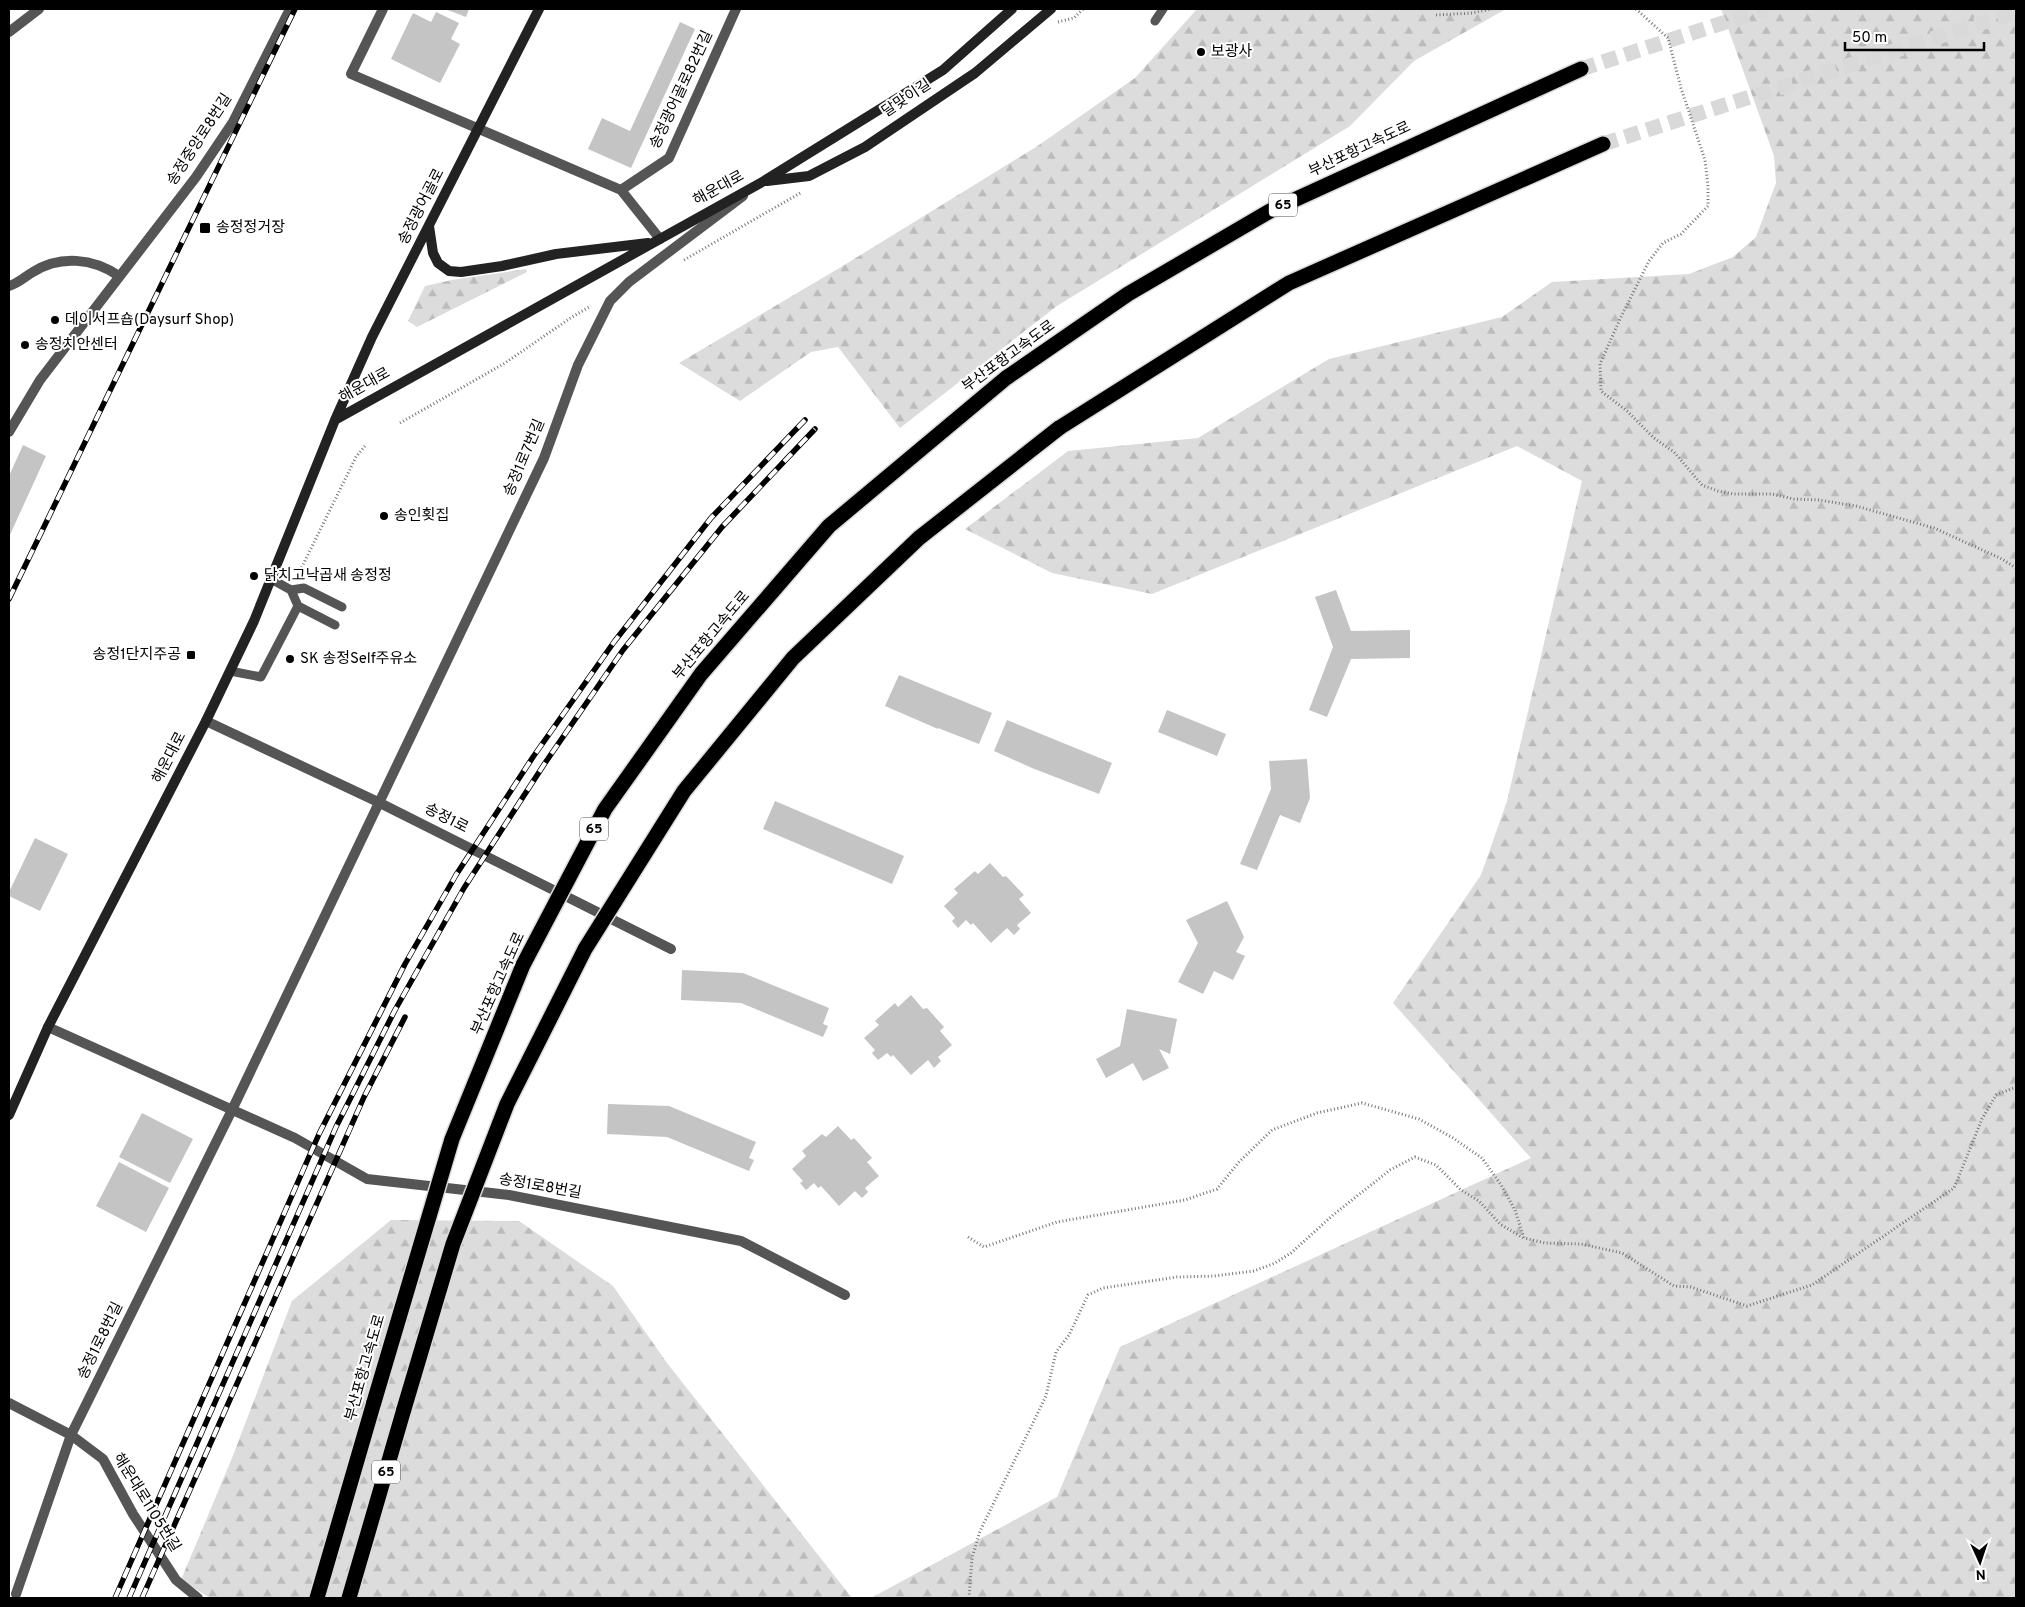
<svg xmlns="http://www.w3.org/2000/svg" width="2025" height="1607" font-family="Overpass,'Noto Sans KR',sans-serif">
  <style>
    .forest { fill: url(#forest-firs) }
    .building { fill: #c4c4c4 }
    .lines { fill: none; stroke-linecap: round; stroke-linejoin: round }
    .motorway-tunnel { stroke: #d9d9d9; stroke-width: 15; stroke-dasharray: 15 8; stroke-linecap: butt }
    .motorway-casing { stroke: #dbdbdb; stroke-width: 18 }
    .path { stroke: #777; stroke-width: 3; stroke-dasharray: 1 2.5; stroke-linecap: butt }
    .service { stroke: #555; stroke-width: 9 }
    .minor { stroke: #555; stroke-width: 10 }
    .tertiary { stroke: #555; stroke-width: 10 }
    .secondary { stroke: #222; stroke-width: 10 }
    .motorway { stroke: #000; stroke-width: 15 }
    .rail-casing { stroke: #000; stroke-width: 5.5 }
    .rail { stroke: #fff; stroke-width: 4; stroke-dasharray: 11; stroke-linecap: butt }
    .motorway-bridge-casing { stroke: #dbdbdb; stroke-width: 18; stroke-linecap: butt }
    .motorway-bridge { stroke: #000; stroke-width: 15 }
    .poi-dot { fill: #000; stroke: #fff; stroke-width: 2 }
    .labels { text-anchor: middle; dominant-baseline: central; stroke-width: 4; stroke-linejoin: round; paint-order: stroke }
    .shield { fill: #fff; stroke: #4c4c4c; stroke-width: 1 }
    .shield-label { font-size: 14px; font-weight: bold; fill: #000 }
    .poi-label { font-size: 15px; fill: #000; stroke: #fff; text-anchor: start }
    .street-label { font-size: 15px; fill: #000; stroke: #fff }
  </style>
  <defs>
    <pattern id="forest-firs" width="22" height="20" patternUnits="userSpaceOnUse" patternTransform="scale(1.25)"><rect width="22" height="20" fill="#dcdcdc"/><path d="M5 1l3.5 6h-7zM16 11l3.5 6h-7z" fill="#bbb"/></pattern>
  </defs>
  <rect width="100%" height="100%" fill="#fff"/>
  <path class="forest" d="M1197,9H1506L1414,61L1350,126L1057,306L900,428L838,347L811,352L740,401L679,363L841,267L1036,147L1135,78Z
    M1721,9H2016V1598H871L1057,1497L1120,1347L1531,1158L1393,1003L1481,875L1507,801L1582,481L1517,446L1152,594L1052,573L965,529L1068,451L1198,438L1329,359L1502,317L1552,282L1689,274L1733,257L1756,237L1776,183L1774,156Z
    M526,269L527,272L417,327L408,321L425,286L452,280Z
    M391,1220L519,1221L613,1286L667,1363L852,1598H210L181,1580L232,1458L292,1301Z"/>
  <path class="building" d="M445,9H469L466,17Z
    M436,12L459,23L451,39L460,44L440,83L391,59L413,13L431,22Z
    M680,22L695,29L631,168L588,149L602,118L630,131Z
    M23,445L46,456L9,537V476Z
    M1336,590L1351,631L1410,630V658L1351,659L1327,717L1309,710L1333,647L1315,597Z
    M899,675L992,713L979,744L938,728V729L885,706Z
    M1167,710L1226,734L1217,756L1158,732Z
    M1007,720L1112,763L1099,794L1032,768L994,751Z
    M1307,759L1310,798L1300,823L1280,815L1257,870L1240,864L1271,789L1269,761Z
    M775,801L904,856L892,884L763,829Z
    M35,838L68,854L40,911L9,896V892Z
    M990,863L1003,877L1006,876L1024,895L1019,899L1031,913L1017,925L1020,929L1014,935L1007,928L991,943L973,923L971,925L966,920L958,928L952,921L955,918L944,906L958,893L954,889L975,871L978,874Z
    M1227,901L1244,937L1236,952L1245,956L1233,980L1214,971L1203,994L1178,982L1198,943L1186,920Z
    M682,970L743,973L829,1008L823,1024L828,1026L823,1037L741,1003L681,1000Z
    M911,995L923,1009L927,1008L944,1027L940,1031L952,1045L938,1057L941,1061L934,1068L928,1060L911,1075L893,1055L891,1057L887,1053L878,1060L872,1053L875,1050L864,1038L879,1025L875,1021L895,1003L898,1007Z
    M1127,1009L1177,1019L1170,1054L1159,1049L1169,1068L1143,1081L1133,1063L1106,1078L1096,1059L1120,1046Z
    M608,1104L669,1106L756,1142L749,1158L754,1160L749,1171L667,1137L607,1134Z
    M142,1113L193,1139L170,1183L119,1157Z
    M838,1126L851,1140L854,1138L872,1158L867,1162L879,1176L865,1188L868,1192L862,1198L855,1191L839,1206L821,1186L818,1188L814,1183L806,1190L800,1183L803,1181L792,1169L806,1156L802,1151L822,1134L826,1137Z
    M119,1162L169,1188L146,1232L96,1206Z"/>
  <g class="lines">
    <path class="motorway-tunnel" d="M1581,69L1766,9
      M1603,144L2016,12"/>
    <g class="motorway-casing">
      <path id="motorway" d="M1006,378L1128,294L1270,211L1581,69
        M1059,428L1289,283L1603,144
        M317,1598L374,1402
        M349,1598L404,1409"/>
    </g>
    <path class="path" d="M1636,9L1668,38L1681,88L1705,160L1708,187V206L1681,234L1663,243L1649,261L1620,319L1600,364L1601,391L1627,411L1654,438L1674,452L1702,485L1718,491L1733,494H1772L1794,499L1819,500L1856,506L1934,528L2002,559L2016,568
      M1436,15L1472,13L1492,9
      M1058,22L1074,18L1083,9
      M684,260L802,192
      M400,423L505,363L572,317L591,306
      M297,577L356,457L365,446
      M968,1237L984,1247L1057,1222L1185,1200L1217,1189L1239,1162L1272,1130L1317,1113L1362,1103L1419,1119L1453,1138L1482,1158L1501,1185L1515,1210L1524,1238L1545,1243L1581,1244L1622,1253L1674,1286L1691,1287L1747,1306L1812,1285L1954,1188L1982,1119L1996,1095L2016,1087
      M969,1598L972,1558L980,1531L1046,1396L1056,1352L1069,1335L1088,1295L1103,1288L1177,1277L1214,1276L1254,1271L1275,1263L1291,1253L1333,1215L1390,1170L1415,1157L1436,1165L1461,1190L1479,1201L1500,1224L1523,1238"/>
    <path class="service" d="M1155,21L1163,9
      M271,579L291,590L298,606L335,625
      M291,590L304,588L342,607
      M230,671L261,677L298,606"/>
    <path class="minor" d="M383,9L351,74L621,190
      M660,239L621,190L669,158L736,9
      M9,286C19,283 24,277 33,272C60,255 93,258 119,276
      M9,432L40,380L196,177L233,122L290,9
      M206,721L378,802L671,949
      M48,1027L295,1138L367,1179L509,1195L741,1241L845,1295
      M9,1403L71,1435L103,1459L133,1514L176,1580L198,1598
      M16,1594L71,1435L232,1110L544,458L578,365L610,301L629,282L743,196"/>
    <path class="tertiary" d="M9,32L39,9"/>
    <path class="secondary" d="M767,181L809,176L865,147L975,73L1051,9
      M429,226L433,253L438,263L449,271L461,272L502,266L556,254L648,243
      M335,420L764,181L943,70L1012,9
      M9,1115L48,1027L206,721L254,621L335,420L372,337L539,9"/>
    <use href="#motorway" class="motorway"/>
    <g class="rail-casing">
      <path id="rail" d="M9,599L295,9
        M115,1598L319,1134L405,964L456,875L533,757L614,642L711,518L805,420
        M129,1598L336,1127L395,1010L464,888L545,763L623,650L722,527L815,429
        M142,1598L364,1097L405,1017"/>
    </g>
    <use href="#rail" class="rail"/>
    <g class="motorway-bridge-casing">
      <path id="motorway-bridge" d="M374,1402L452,1139L523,965L605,809L701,674L829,526L1006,378
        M404,1409L453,1244L507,1104L585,949L684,791L793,658L919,538L1059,428"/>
    </g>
    <use href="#motorway-bridge" class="motorway-bridge"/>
  </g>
  <g class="poi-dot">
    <circle cx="1201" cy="52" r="5"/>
    <rect x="199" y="222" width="12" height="12" rx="2.5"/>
    <circle cx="55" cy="320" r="5"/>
    <circle cx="25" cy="345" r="5"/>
    <circle cx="384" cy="516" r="5"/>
    <circle cx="254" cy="576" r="5"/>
    <rect x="186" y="650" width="10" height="10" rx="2.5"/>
    <circle cx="290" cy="659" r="5"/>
  </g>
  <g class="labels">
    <g class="shield">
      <rect x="1269" y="193.5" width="28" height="23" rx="4"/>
      <rect x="580" y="817.5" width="28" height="23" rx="4"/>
      <rect x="372" y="1460.5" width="28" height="23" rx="4"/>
    </g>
    <g class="shield-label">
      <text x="1283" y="205">65</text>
      <text x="594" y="829">65</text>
      <text x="386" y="1472">65</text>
    </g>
    <g class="poi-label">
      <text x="1211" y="52">보광사</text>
      <text x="216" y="228">송정정거장</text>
      <text x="65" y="320">데이서프숍(Daysurf Shop)</text>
      <text x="35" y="345">송정치안센터</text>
      <text x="394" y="516">송인횟집</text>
      <text x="264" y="576">닭치고낙곱새 송정정</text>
      <text x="181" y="655" text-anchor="end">송정1단지주공</text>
      <text x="300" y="659">SK 송정Self주유소</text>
    </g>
    <g class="street-label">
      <text transform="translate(682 90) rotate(-65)">송정광어골로82번길</text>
      <text transform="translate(907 99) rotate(-34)">달맞이길</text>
      <text transform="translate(200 140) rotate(-57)">송정중앙로8번길</text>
      <text transform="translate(1360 150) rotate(-25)">부산포항고속도로</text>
      <text transform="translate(719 189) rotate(-29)">해운대로</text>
      <text transform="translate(422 207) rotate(-63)">송정광어골로</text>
      <text transform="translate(1009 357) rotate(-36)">부산포항고속도로</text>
      <text transform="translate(365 386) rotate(-29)">해운대로</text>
      <text transform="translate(525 458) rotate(-67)">송정1로7번길</text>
      <text transform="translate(712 636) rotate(-50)">부산포항고속도로</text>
      <text transform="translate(170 758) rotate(-63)">해운대로</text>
      <text transform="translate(446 819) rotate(27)">송정1로</text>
      <text transform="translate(499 984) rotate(-66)">부산포항고속도로</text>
      <text transform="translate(540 1187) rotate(10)">송정1로8번길</text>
      <text transform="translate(101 1341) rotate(-64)">송정1로8번길</text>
      <text transform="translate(366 1368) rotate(-74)">부산포항고속도로</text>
      <text transform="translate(146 1503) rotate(58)">해운대로1105번길</text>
    </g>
  </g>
  <rect width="2025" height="1607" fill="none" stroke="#000000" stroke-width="20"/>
  <g transform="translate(1980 1562) rotate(177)" stroke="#ffffff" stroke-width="4" paint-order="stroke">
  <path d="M0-4L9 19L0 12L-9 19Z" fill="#000000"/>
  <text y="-8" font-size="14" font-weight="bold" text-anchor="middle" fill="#000000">N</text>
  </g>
  <path d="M1845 42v8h139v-8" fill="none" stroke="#000000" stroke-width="2.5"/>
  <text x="1852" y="42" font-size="15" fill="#000000" stroke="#ffffff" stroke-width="4" paint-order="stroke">50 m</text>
</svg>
